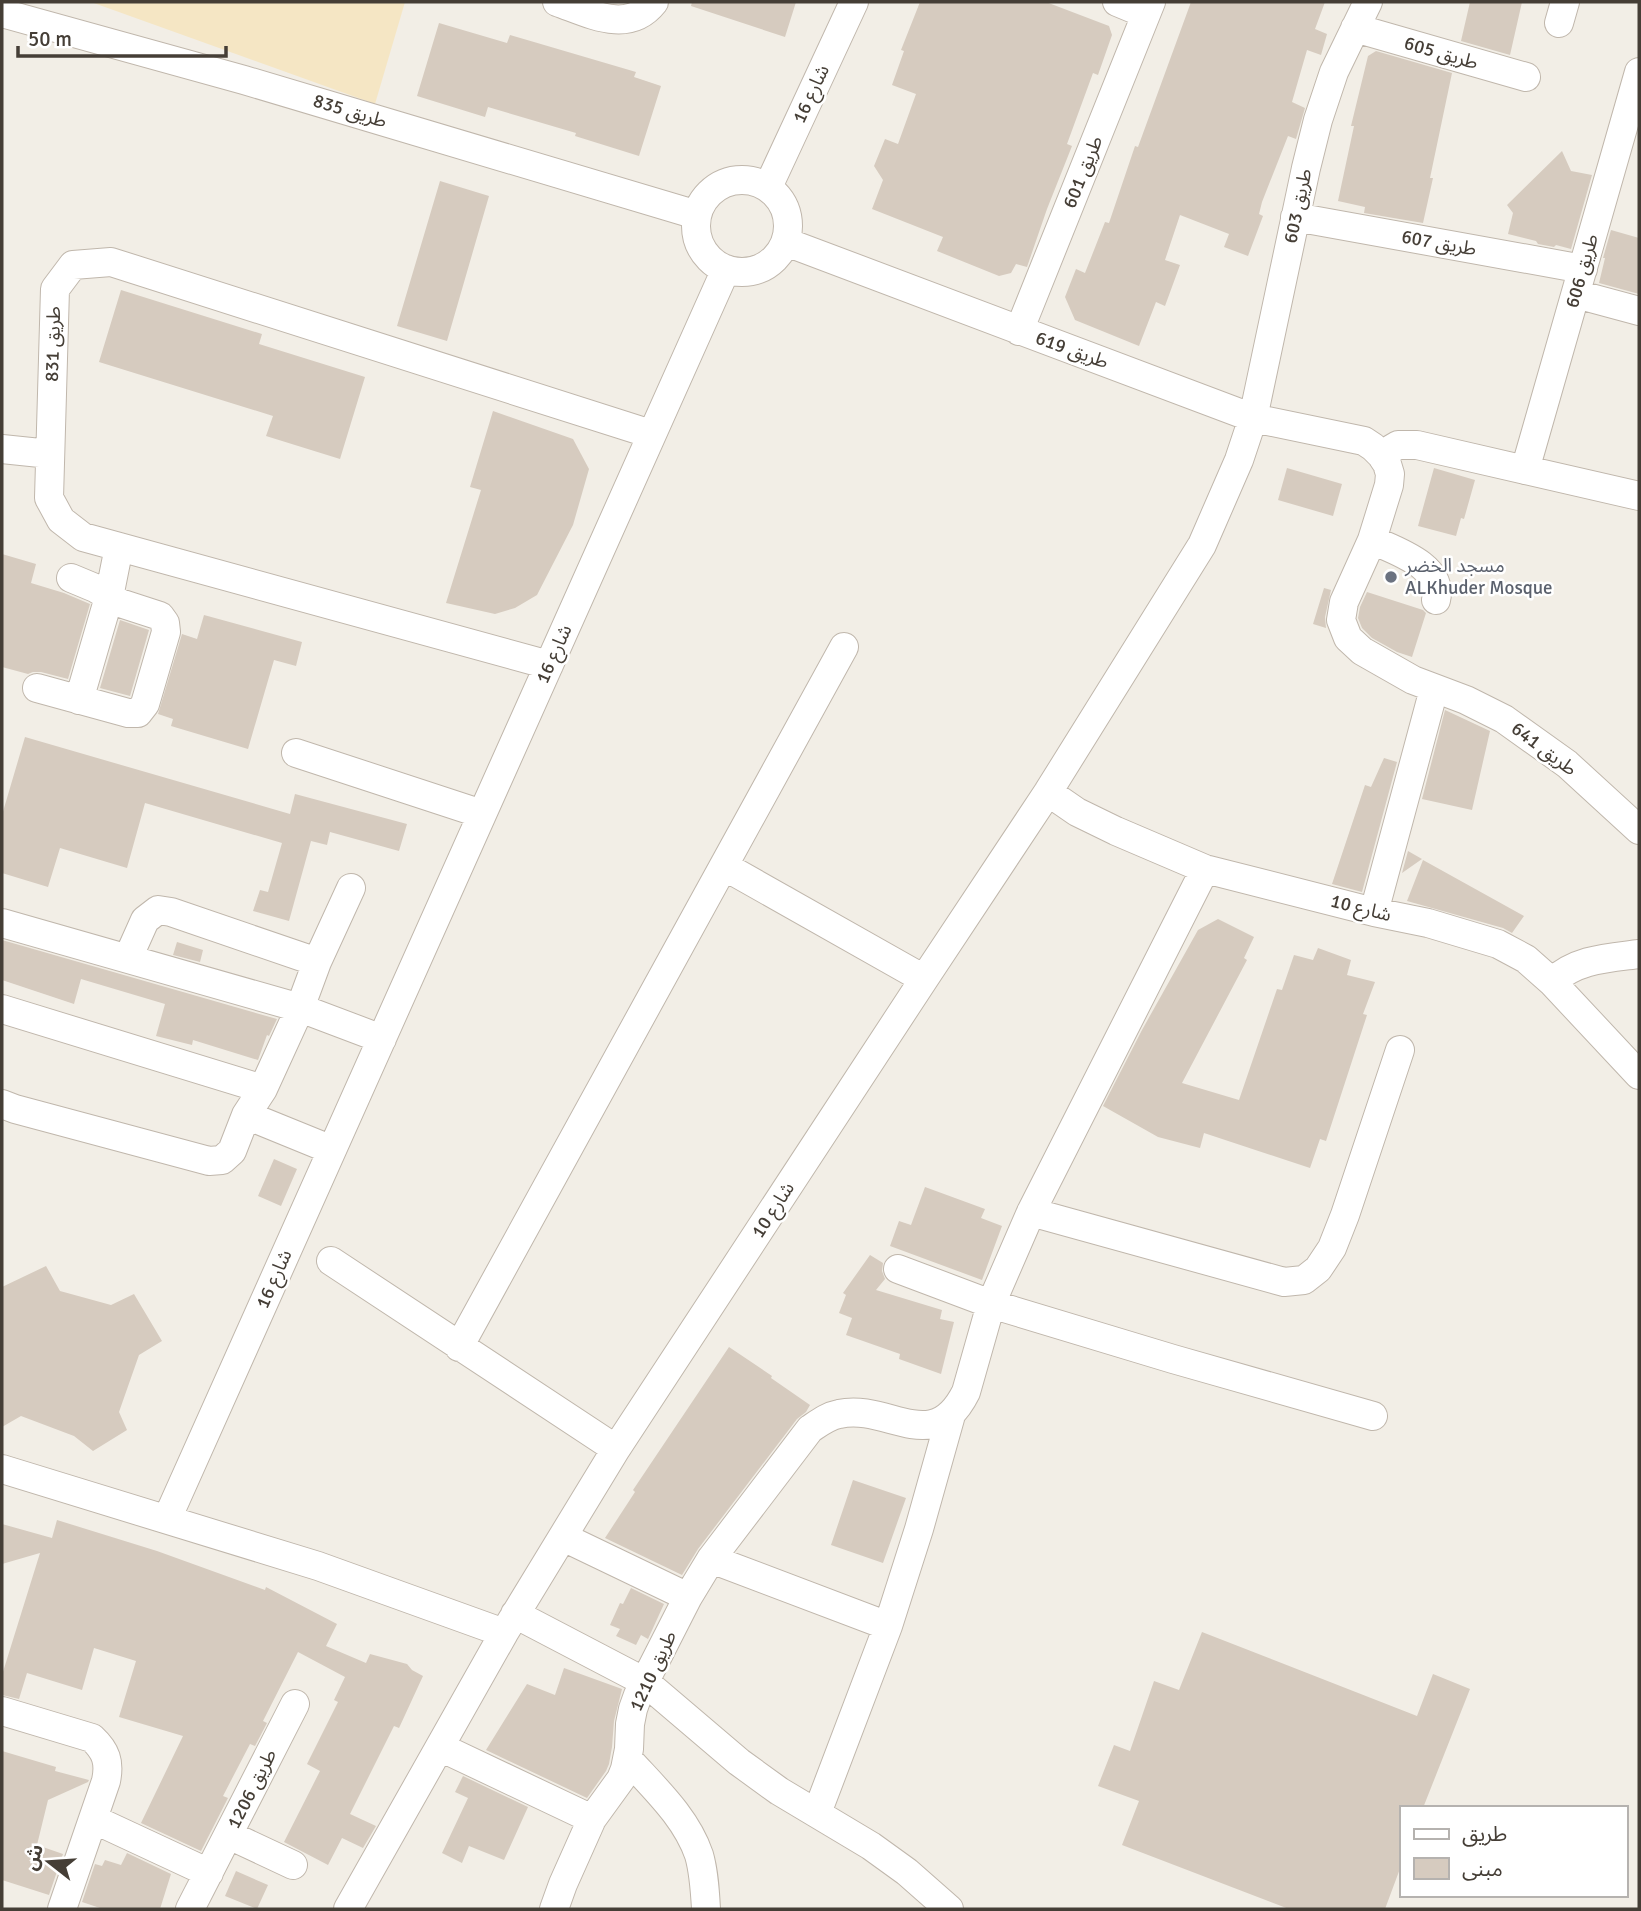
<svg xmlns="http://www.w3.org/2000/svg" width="1641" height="1911" font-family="Signika,'Noto Sans Arabic',sans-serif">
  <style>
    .sand { fill: #f5e6c4 }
    .building { fill: #d6cbbf }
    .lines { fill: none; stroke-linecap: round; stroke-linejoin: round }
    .minor-casing { stroke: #c0b7ac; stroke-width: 30 }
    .minor { stroke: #fff; stroke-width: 28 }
    .worship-dot { fill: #6b7280; stroke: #fff; stroke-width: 2.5 }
    .labels { text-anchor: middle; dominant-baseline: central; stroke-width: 5; stroke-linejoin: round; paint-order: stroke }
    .street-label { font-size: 19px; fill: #453e36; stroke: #fff }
    .worship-label { font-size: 19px; fill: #5b616d; stroke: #fff; text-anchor: start }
  </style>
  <rect width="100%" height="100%" fill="#f2eee6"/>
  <path class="sand" d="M91,2H405L375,104Z"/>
  <path class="building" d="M692,2H796L785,37L691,6Z
    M920,2H1046L1109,26L1112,35L1098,75L1093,73L1067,144L1072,146L1047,209L1027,267L1016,264L1011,273L999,276L937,251L943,237L872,209L883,180L874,166L885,139L898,144L916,94L892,85L904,51L901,50Z
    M1191,2H1325L1315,29L1327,34L1321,55L1307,50L1292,102L1305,108L1296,139L1288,136L1262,202L1259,214L1263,216L1248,256L1224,247L1229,234L1180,215L1165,260L1180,265L1165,306L1156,302L1139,346L1075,320L1065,297L1076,269L1085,273L1105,222L1109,223L1135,146L1138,147Z
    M1470,2H1522L1510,55L1461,41Z
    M439,23L507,43L510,35L534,42L636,72L634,77L661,86L639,156L575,136L576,133L488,107L485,117L417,96Z
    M1376,51L1452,73L1430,178H1433L1423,223L1364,213L1365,207L1338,201L1354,126H1351L1368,56Z
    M1562,151L1571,171L1592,175L1571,249L1556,245L1554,247L1538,244L1536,241L1508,234L1513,213L1507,205Z
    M440,181L489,196L447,341L397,326Z
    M1611,230L1639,238V294L1599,283L1605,258H1603Z
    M121,290L262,334L259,344L365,377L340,459L266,436L273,416L99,362Z
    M493,411L573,439L589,469L573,525L537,595L515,608L495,614L446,603L481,490L470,487Z
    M1287,468L1342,484L1333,516L1278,500Z
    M1434,468L1475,480L1464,519L1461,518L1456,536L1418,526Z
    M2,554L36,564L31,583L64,593L90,604L68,679L41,672H33L28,674L2,667Z
    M1324,588L1331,590L1325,617L1326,628L1313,624Z
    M1367,592L1423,610L1426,613L1412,657L1397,652L1372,638L1362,628L1358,618L1360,607Z
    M204,615L302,642L296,666L274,660L248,749L171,726L173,719L158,714L182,634L197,639Z
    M120,620L149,630L130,696L100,688Z
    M1445,710L1490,731L1472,810L1422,799Z
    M25,737L290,814L295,794L407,824L399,851L330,832L327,845L311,841L289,921L253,911L260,890L268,892L282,843L145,803L127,868L60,848L48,887L2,873V815Z
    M1384,758L1397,762L1362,892L1332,884L1365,785L1371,787Z
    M1408,851L1422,859L1402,873Z
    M1423,860L1524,916L1512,933L1503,928L1407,901Z
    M1218,919L1254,937L1244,958L1247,960L1182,1083L1239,1100L1277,989L1282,990L1294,955L1313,960L1318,948L1351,960L1347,975L1375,982L1363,1014L1367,1015L1326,1141L1320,1139L1310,1168L1204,1133L1200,1148L1158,1137L1103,1106L1142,1030L1198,930Z
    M2,940L277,1019L269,1036L267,1035L258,1060L193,1040L192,1045L156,1036L165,1004L81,979L74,1004L2,980Z
    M177,942L203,950L200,962L173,955Z
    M274,1159L297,1169L281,1206L258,1196Z
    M925,1187L985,1209L981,1218L1002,1226L982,1280L890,1246L899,1221L911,1225Z
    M870,1255L883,1263L882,1271L885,1279L876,1290L942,1310L940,1319L954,1322L941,1374L899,1359L900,1354L846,1335L852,1318L839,1313L846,1295L843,1293Z
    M46,1266L60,1291L111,1305L134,1294L162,1341L139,1355L119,1412L127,1430L93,1451L74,1436L21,1416L2,1427V1325L3,1319L2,1315V1287Z
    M729,1347L772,1376L771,1378L810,1405L806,1412L797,1419L698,1549L682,1575L605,1538L635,1492L633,1490Z
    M853,1480L906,1498L883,1563L831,1545Z
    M57,1520L157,1551L265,1590L266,1587L337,1624L326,1646L366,1663L370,1654L407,1664L412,1670L423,1676L399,1728L394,1726L350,1814L376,1826L363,1848L342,1838L328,1865L284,1842L320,1771L307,1764L338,1702L334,1700L345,1677L298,1652L263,1721L267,1723L255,1746L250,1744L223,1796L228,1798L201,1851L141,1823L183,1736L119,1717L136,1661L94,1648L82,1690L27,1673L19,1699L2,1695V1675L40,1553L2,1564V1524L52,1538Z
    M631,1588L664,1604L648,1639L641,1635L636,1645L616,1636L620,1629L610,1625L620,1603L623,1604Z
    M1202,1632L1417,1716L1433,1674L1470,1689L1423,1808H1401V1866L1385,1909H1289L1122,1845L1139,1801L1098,1786L1114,1745L1130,1751L1154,1681L1179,1690Z
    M564,1668L622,1689L614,1721L612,1747L609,1764L606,1771L587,1798L486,1750L527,1684L555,1695Z
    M2,1751L56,1767L55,1771L89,1780L88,1782L48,1800L37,1845L63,1854L49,1895L2,1880Z
    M463,1776L528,1807L504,1860L469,1846L462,1863L442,1853L468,1798L455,1792Z
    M127,1853L171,1874L160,1909H103L82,1902L95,1864L102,1866L105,1860L121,1865Z
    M236,1871L268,1885L257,1909L225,1896Z"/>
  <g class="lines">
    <g class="minor-casing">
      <path id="minor" d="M557,2C589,13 628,35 654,2
        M1117,2L1146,14
        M2,13L244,80L697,215
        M1559,23L1565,2
        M1355,28L1526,77
        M696 226a46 46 0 1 1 92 0a46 46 0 1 1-92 0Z
        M768,187L854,2
        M1295,217L1583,269
        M786,242L1253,418L1364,441L1373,447L1381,455L1387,464L1390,474L1389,485L1372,540L1344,602L1341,620L1348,638L1362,651L1413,680L1466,700L1504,719L1567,764L1639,830
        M1576,294L1639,311
        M1019,331L1151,2
        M2,449L50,454
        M1381,455L1398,445H1417L1639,496
        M1525,470L1639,72
        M1372,540C1396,551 1444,566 1436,600
        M549,665L83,537L61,520L49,498L55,289L73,265L111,262L651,434
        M37,688L128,713H138L145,704L166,632L165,623L160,616L120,603L95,588L71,578
        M79,700L109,597L119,547
        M296,753L482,814
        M1048,792L1077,812L1116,831L1205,869L1374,912L1428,923L1498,944L1526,959L1552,982L1639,1075
        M724,866L924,979
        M1374,912L1434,689
        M2,923L300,1008L382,1039
        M128,958L145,920L158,910L171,912L317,962
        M1552,982C1576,959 1608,958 1639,954
        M2,1009L263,1089
        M2,1104L15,1109L209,1161L222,1160L232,1151L246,1115L263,1089L300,1008L317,962L351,888
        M246,1115L332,1150
        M1031,1212L1284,1282L1304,1280L1318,1269L1332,1248L1345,1215L1400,1050
        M331,1261L616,1449
        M898,1269L991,1304L1173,1359L1373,1416
        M459,1347L844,647
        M2,1469L318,1566L504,1633
        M167,1519L726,269
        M563,1537L688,1597
        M711,1559L888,1626
        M515,1614L645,1682L739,1762L779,1791L871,1846L907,1872L949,1909
        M2,1711L92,1738C106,1751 110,1762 106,1781L62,1909
        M440,1747L592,1819
        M628,1759C654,1788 686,1817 699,1855C704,1872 705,1891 706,1909
        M817,1813L888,1626L919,1529L951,1415
        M93,1819L209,1873
        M229,1835L293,1865
        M190,1909L295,1704
        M348,1909L504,1633L616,1449L924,979L1048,792L1202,545L1239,460L1253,418L1306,168L1318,120L1334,72L1368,2
        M554,1909L563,1884L592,1819L621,1779L625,1769L629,1749L630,1724L633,1709L638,1695L688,1597L711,1559L810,1429C819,1423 828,1416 839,1414C889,1403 933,1458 966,1392L991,1304L1031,1212L1205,869"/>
    </g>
    <use href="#minor" class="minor"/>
  </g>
  <circle class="worship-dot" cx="1391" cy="577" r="7"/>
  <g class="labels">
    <g class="street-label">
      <text transform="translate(1441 53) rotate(16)">طريق 605</text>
      <text transform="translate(811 94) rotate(-65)">شارع 16</text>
      <text transform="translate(350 111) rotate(17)">طريق 835</text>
      <text transform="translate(1083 172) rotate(-68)">طريق 601</text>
      <text transform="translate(1298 206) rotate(-78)">طريق 603</text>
      <text transform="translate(1439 243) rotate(10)">طريق 607</text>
      <text transform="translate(1582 271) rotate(-74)">طريق 606</text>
      <text transform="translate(53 344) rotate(-88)">طريق 831</text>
      <text transform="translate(1072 350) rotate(20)">طريق 619</text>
      <text transform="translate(554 654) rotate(-66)">شارع 16</text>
      <text transform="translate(1544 749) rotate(37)">طريق 641</text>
      <text transform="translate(1361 908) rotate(14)">شارع 10</text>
      <text transform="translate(773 1210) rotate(-57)">شارع 10</text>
      <text transform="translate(274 1279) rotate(-66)">شارع 16</text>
      <text transform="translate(653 1671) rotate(-65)">طريق 1210</text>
      <text transform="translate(252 1789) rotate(-63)">طريق 1206</text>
    </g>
    <g class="worship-label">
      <text x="1405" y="566">مسجد الخضر<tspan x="1405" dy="22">ALKhuder Mosque</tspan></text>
    </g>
  </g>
  <rect width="1641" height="1911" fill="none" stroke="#453e36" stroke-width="7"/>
  <rect x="1400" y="1806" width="228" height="91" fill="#ffffff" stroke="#b5b2af" stroke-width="2"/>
  <rect x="1414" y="1829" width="35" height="10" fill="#ffffff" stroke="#b5b2af" stroke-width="2"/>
  <text x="1462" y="1841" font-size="21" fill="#453e36">طريق</text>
  <rect x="1414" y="1858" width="35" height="21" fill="#d6cbbf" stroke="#b5b2af" stroke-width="2"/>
  <text x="1462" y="1876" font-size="21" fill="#453e36">مبنى</text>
  <g transform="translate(49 1862) rotate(287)" stroke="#ffffff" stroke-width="5" paint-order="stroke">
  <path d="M0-5L12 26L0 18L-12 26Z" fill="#453e36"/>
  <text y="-10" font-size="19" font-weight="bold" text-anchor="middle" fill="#453e36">ش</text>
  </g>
  <path d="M18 46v10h208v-10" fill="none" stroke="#453e36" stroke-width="3.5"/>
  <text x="28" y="46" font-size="21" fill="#453e36" stroke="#ffffff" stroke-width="5" paint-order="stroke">50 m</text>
</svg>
